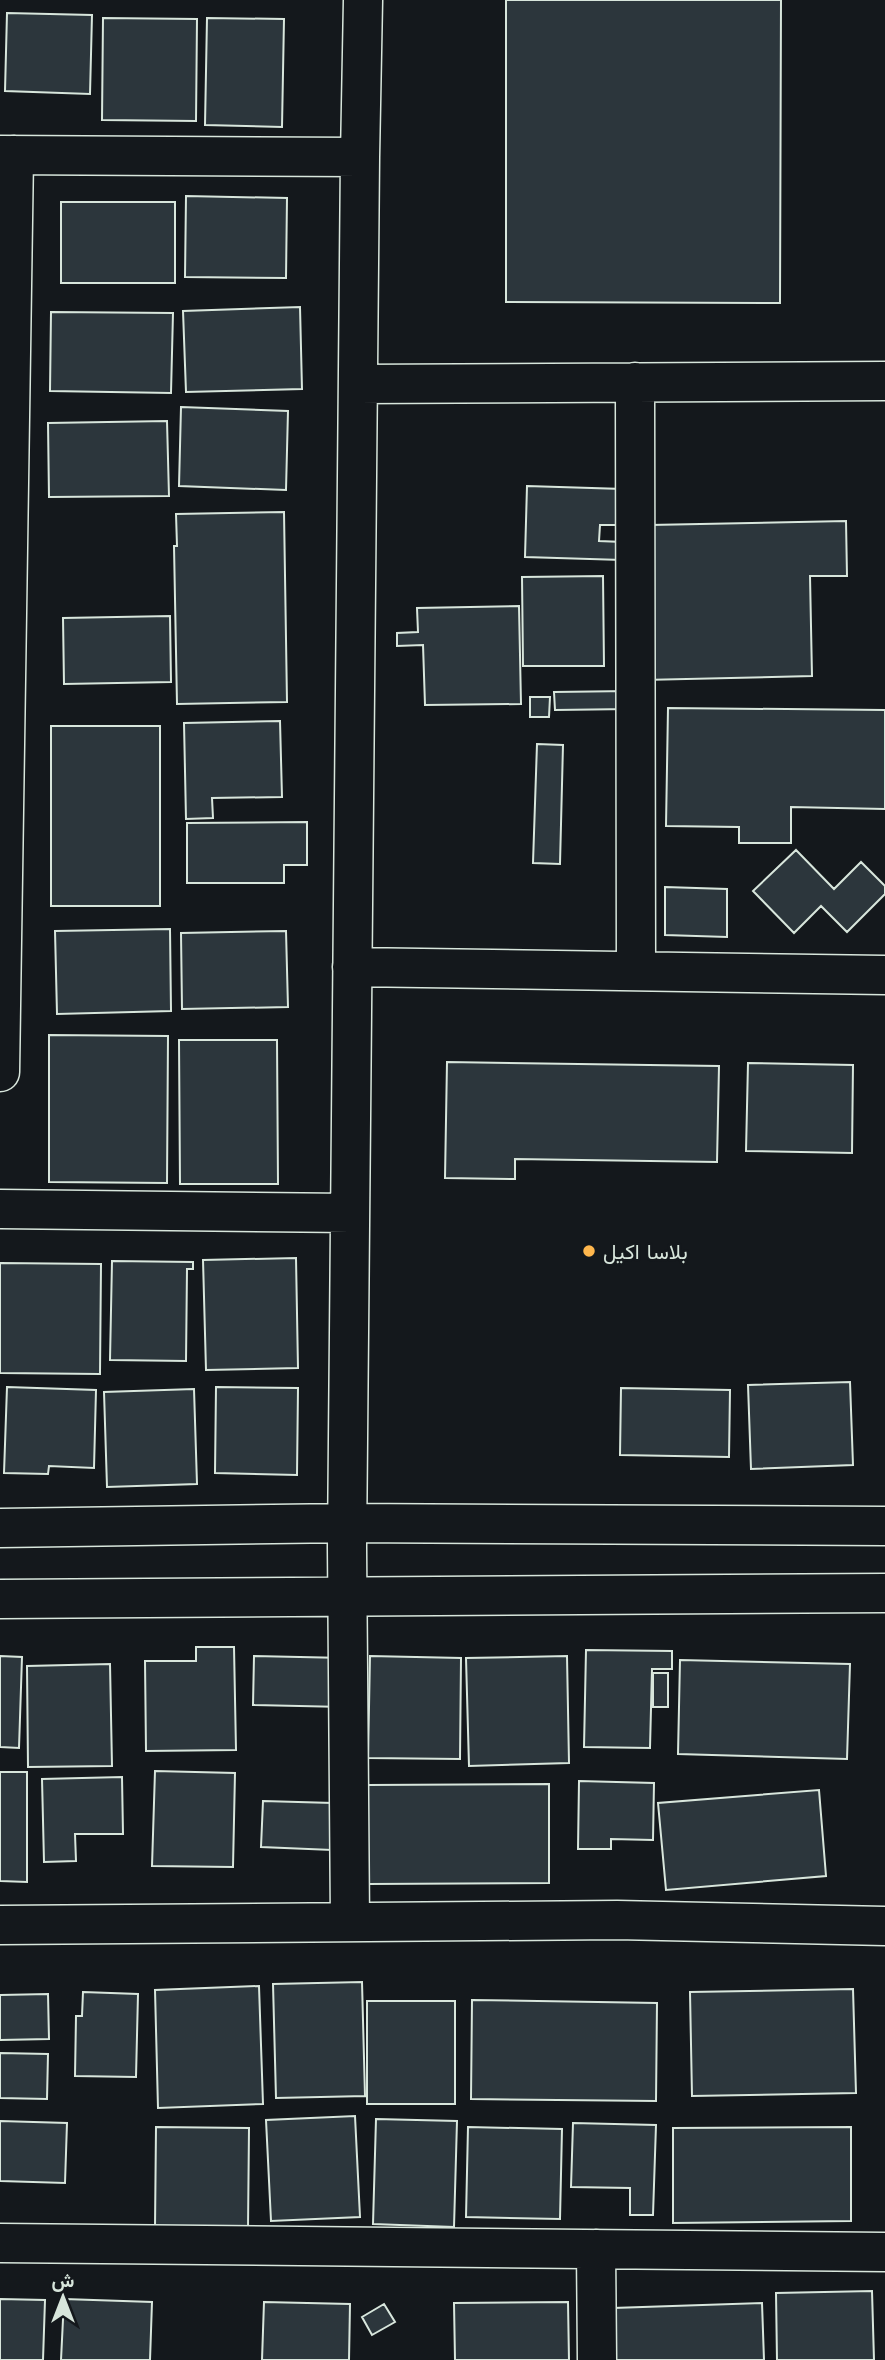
<svg xmlns="http://www.w3.org/2000/svg" width="885" height="2360" font-family="'Work Sans',Vazirmatn,sans-serif">
  <style>
    .building { fill: #2c363c; stroke: #d8e6dc; stroke-width: 2 }
    .lines { fill: none; stroke-linecap: round; stroke-linejoin: round }
    .minor-casing { stroke: #d8e6dc; stroke-width: 41 }
    .minor { stroke: #14181c; stroke-width: 38 }
    .poi-dot { fill: #ffb74d; stroke: #14181c; stroke-width: 2.5 }
    .labels { text-anchor: middle; dominant-baseline: central; stroke-width: 5; stroke-linejoin: round; paint-order: stroke }
    .poi-label { font-size: 21px; fill: #d8e6dc; stroke: #14181c; text-anchor: start }
  </style>
  <rect width="100%" height="100%" fill="#14181c"/>
  <path class="building" d="M506,0H781L780,303L506,302Z
    M7,13L92,15L90,94L5,91Z
    M103,18L197,19L196,121L102,120Z
    M207,18L284,19L282,127L205,125Z
    M186,196L287,198L286,278L185,277Z
    M61,202H175V283H61Z
    M300,307L302,389L186,392L183,311Z
    M51,312L173,313L171,393L50,391Z
    M181,407L288,411L286,490L179,486Z
    M167,421L169,496L49,497L48,423Z
    M527,486L623,489L622,525H600L599,541L623,542L622,560L525,557Z
    M284,512L287,702L177,704L174,546H177L176,514Z
    M846,521L847,576H810L812,676L643,680L650,525Z
    M603,576L604,666H523L522,577Z
    M519,606L521,704L425,705L423,645L397,646V633L418,632L417,608Z
    M170,616L171,682L64,684L63,618Z
    M629,691V709L555,710L554,692Z
    M530,697H550L549,717H530Z
    M668,708L885,710V809L791,807V843H739V827L666,826Z
    M280,721L282,797L212,798L213,818L186,819L184,723Z
    M51,726H160V906H51Z
    M537,744L563,745L560,864L533,863Z
    M307,822V865H284V883H187V823Z
    M796,850L834,889L861,862L885,886V894L847,932L821,906L794,933L753,891Z
    M665,887L727,889V937L665,935Z
    M170,929L171,1011L57,1014L55,931Z
    M286,931L288,1007L182,1009L181,933Z
    M49,1035L168,1036L167,1183L49,1182Z
    M179,1040H277L278,1184H180Z
    M447,1062L719,1066L717,1162L515,1159V1179L445,1178Z
    M748,1063L853,1065L852,1153L746,1151Z
    M296,1258L298,1368L206,1370L203,1260Z
    M112,1261L193,1262V1269H187L186,1361L110,1360Z
    M0,1263L101,1264L100,1374L0,1373Z
    M850,1382L853,1465L751,1469L748,1385Z
    M7,1387L96,1390L94,1468L49,1466L48,1474L4,1473Z
    M216,1387L298,1388L297,1475L215,1473Z
    M621,1388L730,1390L729,1457L620,1455Z
    M194,1389L197,1484L107,1487L104,1392Z
    M196,1647H234L236,1750L146,1751L145,1661H196Z
    M586,1650L672,1651V1669H652L650,1748L584,1747Z
    M0,1656L22,1657L19,1748L0,1747Z
    M254,1656L345,1658L344,1707L253,1705Z
    M370,1656L461,1658L460,1759L368,1758Z
    M567,1656L569,1763L469,1766L466,1658Z
    M680,1660L850,1664L847,1759L678,1754Z
    M110,1664L112,1766L28,1767L27,1666Z
    M653,1673H668V1707H653Z
    M155,1771L235,1773L233,1867L152,1866Z
    M0,1772H27V1882L0,1881Z
    M122,1777L123,1834H75L76,1861L44,1862L42,1779Z
    M579,1781L654,1783L653,1840L611,1839V1849H578Z
    M549,1784V1883L368,1884V1785Z
    M819,1790L826,1876L666,1890L658,1803Z
    M263,1801L333,1803L332,1850L261,1847Z
    M362,1982L365,2096L276,2098L273,1984Z
    M259,1986L263,2104L158,2108L155,1990Z
    M853,1989L856,2093L692,2096L690,1992Z
    M83,1992L138,1994L136,2077L75,2076L76,2016H82Z
    M48,1994L49,2039L0,2040V1995Z
    M472,2000L657,2003L656,2101L471,2099Z
    M367,2001H455V2104H367Z
    M0,2053L48,2054L47,2099L0,2098Z
    M355,2116L360,2217L271,2221L266,2120Z
    M376,2119L457,2121L454,2227L373,2224Z
    M0,2121L67,2123L65,2183L0,2181Z
    M573,2123L656,2125L653,2215H630V2188L571,2187Z
    M156,2127L249,2128L248,2229L155,2228Z
    M468,2127L562,2129L560,2219L466,2217Z
    M851,2127V2221L673,2223V2128Z
    M872,2291L874,2360H777L776,2293Z
    M0,2299L45,2300L43,2360H0Z
    M64,2299L152,2302L150,2360H61Z
    M264,2302L350,2304L349,2360H262Z
    M568,2302L569,2360H455L454,2303Z
    M762,2303L764,2360H614L613,2308Z
    M384,2304L395,2322L372,2335L362,2317Z"/>
  <g class="lines">
    <g class="minor-casing">
      <path id="minor" d="M0,155L360,157
        M635,382L636,971
        M358,384L885,381
        M352,967L885,975
        M0,1072L14,155
        M0,1209L350,1213
        M0,1528L348,1523L885,1526
        M0,1599L885,1593
        M350,1922L347,1547L360,157L363,0
        M0,1925L617,1920L885,1926
        M0,2243L885,2252
        M596,2249L597,2360"/>
    </g>
    <use href="#minor" class="minor"/>
  </g>
  <circle class="poi-dot" cx="589" cy="1251" r="7"/>
  <g class="labels">
    <g class="poi-label">
      <text x="603" y="1251">بلاسا اكيل</text>
    </g>
  </g>
  <g transform="translate(63 2297)" stroke="#14181c" stroke-width="5" paint-order="stroke">
  <path d="M0-5L12 26L0 18L-12 26Z" fill="#d8e6dc"/>
  <text y="-10" font-size="19" font-weight="bold" text-anchor="middle" fill="#d8e6dc">ش</text>
  </g>
</svg>
